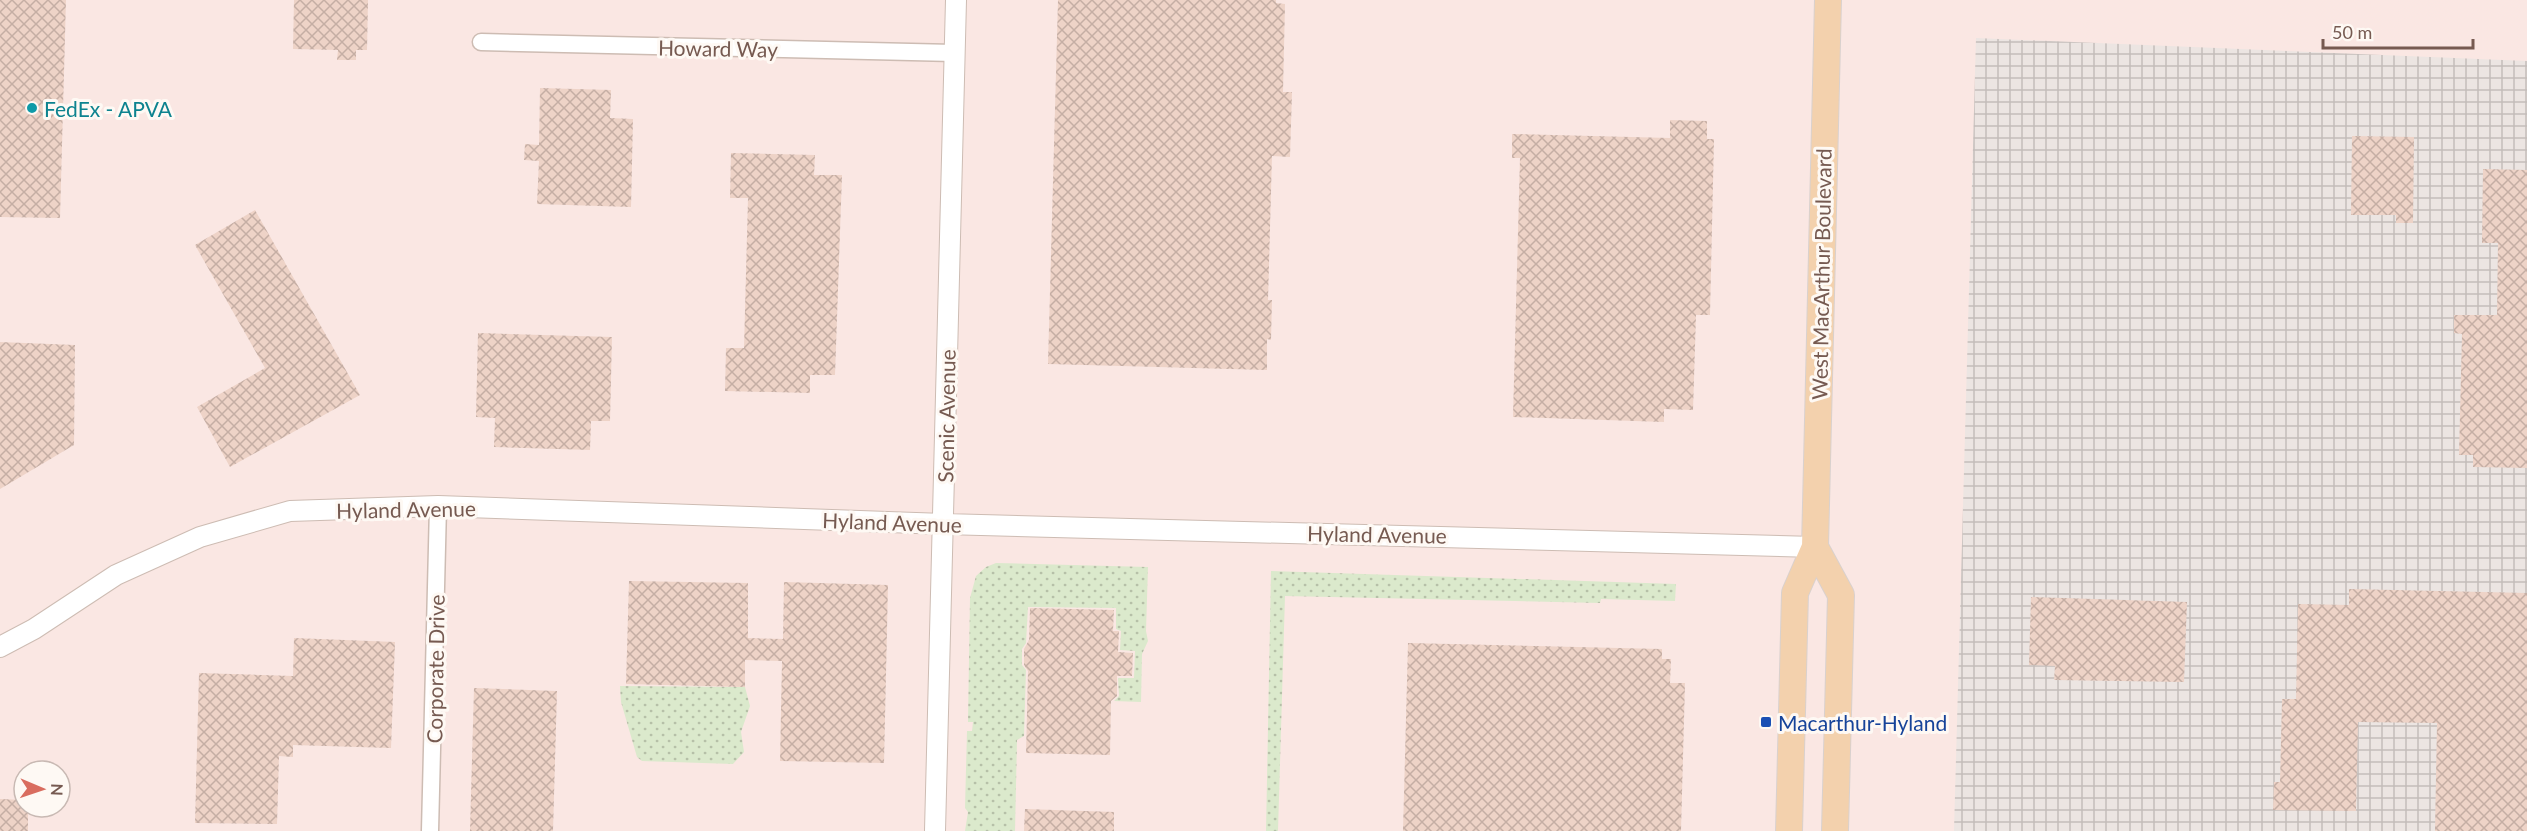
<svg xmlns="http://www.w3.org/2000/svg" width="2527" height="831" font-family="Lato,sans-serif">
  <style>
    .commercial { fill: #fae7e3; fill-rule: evenodd }
    .industrial { fill: url(#industrial-grid) }
    .green { fill: url(#green-dots) }
    .building { fill: url(#building-cross-hatch) }
    .lines { fill: none; stroke-linecap: round; stroke-linejoin: round }
    .minor-casing { stroke: #cdbcb3; stroke-width: 19 }
    .tertiary-casing { stroke: #cdbcb3; stroke-width: 22 }
    .primary-casing { stroke: #d9d1ce; stroke-width: 28 }
    .minor { stroke: #fff; stroke-width: 16 }
    .tertiary { stroke: #fff; stroke-width: 20 }
    .primary { stroke: #f3d1ad; stroke-width: 26 }
    .culture-dot { fill: #0f9aa8; stroke: #fef9f4; stroke-width: 2 }
    .transit-dot { fill: #1a4fb4; stroke: #fef9f4; stroke-width: 2 }
    .labels { text-anchor: middle; dominant-baseline: central; stroke-width: 6; stroke-linejoin: round; paint-order: stroke }
    .street-label { font-size: 21px; fill: #765a51; stroke: #fef9f4 }
    .culture-label { font-size: 21px; fill: #0d838f; stroke: #fef9f4; text-anchor: start }
    .transit-label { font-size: 21px; fill: #164399; stroke: #fef9f4; text-anchor: start }
  </style>
  <defs>
    <pattern id="industrial-grid" width="8" height="8" patternUnits="userSpaceOnUse" patternTransform="scale(1.5)"><rect width="8" height="8" fill="#ece5e2"/><path d="M0 4h8M4 0v8" fill="none" stroke="#c4bdba"/></pattern>
    <pattern id="green-dots" width="8" height="8" patternUnits="userSpaceOnUse" patternTransform="scale(1.5)"><rect width="8" height="8" fill="#dbe9cc"/><path d="M2 2h.1M6 6h.1" fill="none" stroke="#b6c0a8" stroke-width="1.8" stroke-linecap="round"/></pattern>
    <pattern id="building-cross-hatch" width="8" height="8" patternUnits="userSpaceOnUse" patternTransform="scale(1.5)"><rect width="8" height="8" fill="#eed3c7"/><path d="M0 0l8 8M0 8l8-8" fill="none" stroke="#c5aea4"/></pattern>
  </defs>
  <rect width="100%" height="100%" fill="#fbf4ed"/>
  <path class="commercial" d="M0,0H2527V831H0ZM24,771H60V807H24Z"/>
  <path class="industrial" d="M1976,38L2527,61V831H1954Z"/>
  <path class="green" d="M996,563L1148,567L1146,631L1148,641L1142,654L1141,702L1114,701L1119,696L1118,678H1134L1135,651L1120,650L1121,631L1116,629V608L1028,607L1026,643L1022,649V665L1026,670L1024,736L1017,740L1015,831H965L968,812L965,808L967,731H972L973,722H968L970,598L976,576L986,567Z
    M1271,571L1676,584L1675,601L1601,599L1600,603L1285,596L1278,831H1266Z
    M620,686L745,687L750,706L741,732L744,752L733,764L642,761L637,757L621,702Z"/>
  <path class="building" d="M0,0H66L60,218L0,217Z
    M294,0H368L367,50H356V60H337L338,50L293,49Z
    M1058,0H1276V3L1285,4L1283,92H1292L1290,157L1272,156L1268,300H1272L1271,340L1267,339V370L1048,364Z
    M540,88L611,90L610,118L633,119L631,207L537,204L539,161L524,160L525,144L539,145Z
    M1670,120L1707,121V139H1714L1710,315H1696L1693,410L1664,409V422L1513,417L1520,158H1512V134L1670,138Z
    M2352,136L2414,137L2413,223H2396V215H2351Z
    M731,153L815,155L814,175H842L835,375H810V393L725,391L726,348H744L748,198H730Z
    M2483,169L2527,170V468L2473,467V455H2459L2462,334L2454,333V315H2497L2498,243H2482Z
    M255,210L360,395L230,467L197,407L265,368L195,245Z
    M478,333L612,337L610,421H591L590,450L494,447L495,418L476,417Z
    M0,342L75,345L74,445L0,489Z
    M629,581L748,583V638L783,639L784,582L888,585L884,763L780,761L782,661L745,660V687L626,684Z
    M2349,589L2527,593V831H2435L2437,723L2358,722L2356,811L2273,810L2274,782H2280L2282,699H2296L2298,604L2349,605Z
    M2031,597L2187,602L2184,682L2054,680L2055,666L2029,665Z
    M1030,608L1114,610L1113,631H1119L1118,652L1133,653L1132,676H1117V696L1111,701L1110,755L1026,753L1028,671L1024,665V649L1029,640Z
    M294,638L395,642L391,748L293,745V757L279,756L277,824L195,823L199,673L293,676Z
    M1408,643L1662,649V659H1671L1670,683H1685L1681,831H1403Z
    M474,688L557,691L553,831H470Z
    M0,799L24,800V807H28V831H0Z
    M1025,809L1114,812V831H1024Z"/>
  <g class="lines">
    <g class="minor-casing">
      <path id="minor" d="M481,42L954,53
        M430,831L438,506"/>
    </g>
    <g class="tertiary-casing">
      <path id="tertiary" d="M0,647L34,629L116,575L200,537L290,511L438,506L944,524L1815,547
        M935,831L956,0"/>
    </g>
    <g class="primary-casing">
      <path id="primary" d="M1815,547L1841,595L1835,831
        M1789,831L1795,593L1815,547L1828,0"/>
    </g>
    <use href="#minor" class="minor"/>
    <use href="#tertiary" class="tertiary"/>
    <use href="#primary" class="primary"/>
  </g>
  <circle class="culture-dot" cx="32" cy="108" r="6"/>
  <rect class="transit-dot" x="1760" y="716" width="12" height="12" rx="3"/>
  <g class="labels">
    <g class="street-label">
      <text transform="translate(718 48) rotate(1)">Howard Way</text>
      <text transform="translate(1821 274) rotate(-89)">West MacArthur Boulevard</text>
      <text transform="translate(946 416) rotate(-89)">Scenic Avenue</text>
      <text transform="translate(406 509) rotate(-1)">Hyland Avenue</text>
      <text transform="translate(892 522) rotate(2)">Hyland Avenue</text>
      <text transform="translate(1377 534) rotate(1)">Hyland Avenue</text>
      <text transform="translate(435 669) rotate(-89)">Corporate Drive</text>
    </g>
    <g class="culture-label">
      <text x="44" y="108">FedEx - APVA</text>
    </g>
    <g class="transit-label">
      <text x="1778" y="722">Macarthur-Hyland</text>
    </g>
  </g>
  <g transform="translate(42 789) rotate(92)"><circle r="28" fill="#fef9f4" stroke="#c8b9b3" stroke-width="1.5"/>
  <path d="M0-4.5L10 22L0 15L-10 22Z" fill="#d96d5f"/>
  <text y="-9" font-size="16" font-weight="bold" text-anchor="middle" fill="#765a51">N</text>
  </g>
  <path d="M2323 39v9h150v-9" fill="none" stroke="#765a51" stroke-width="3"/>
  <text x="2332" y="39" font-size="18" fill="#765a51" stroke="#fef9f4" stroke-width="4.5" paint-order="stroke">50 m</text>
</svg>
